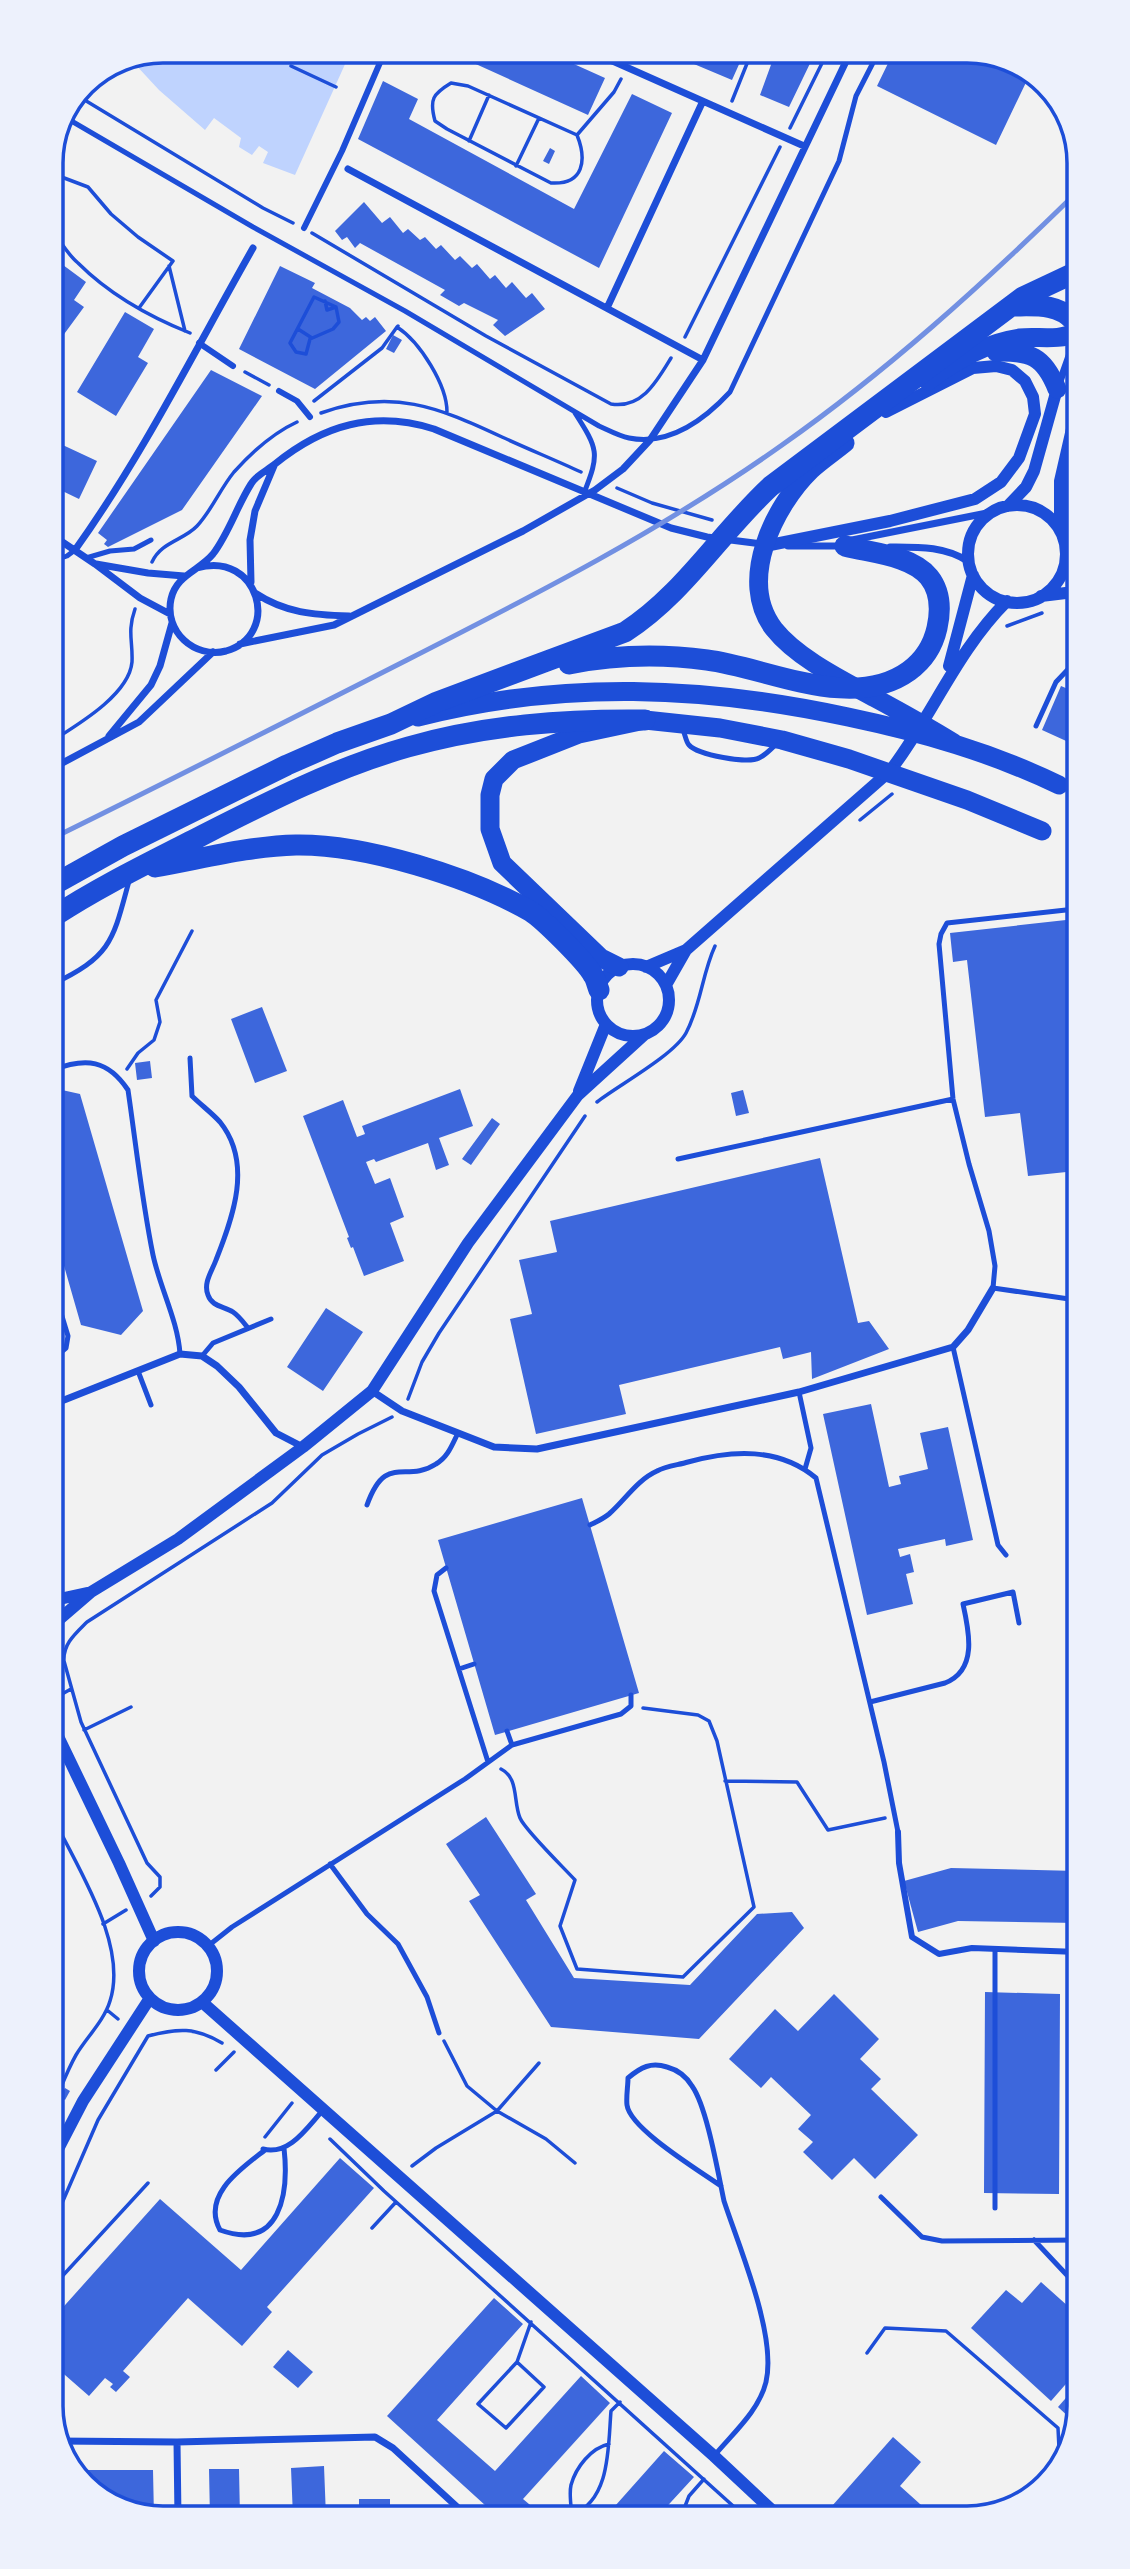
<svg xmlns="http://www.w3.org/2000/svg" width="1130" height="2569" font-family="'Sofia Sans Condensed',sans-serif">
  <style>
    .water { fill: #bfd3fe }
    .building { fill: #3d67dc }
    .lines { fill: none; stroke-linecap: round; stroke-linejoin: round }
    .path { stroke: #1d4ed8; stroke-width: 3.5 }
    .service { stroke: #1d4ed8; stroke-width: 5 }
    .pedestrian { stroke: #1d4ed8; stroke-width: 6 }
    .minor { stroke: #1d4ed8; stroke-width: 7 }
    .tertiary { stroke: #1d4ed8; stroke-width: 12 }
    .trunk { stroke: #1d4ed8; stroke-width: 19 }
    .motorway { stroke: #1d4ed8; stroke-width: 21 }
    .rail { stroke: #7290e2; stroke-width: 5 }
    .rim { fill: none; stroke: #1d4ed8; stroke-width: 3.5 }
  </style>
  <rect width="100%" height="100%" fill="#f2f2f2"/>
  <path class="water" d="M163,51H351L295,175L263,163L268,152L259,146L252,155L239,147L241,138L214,118L205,130L159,90L134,63Z"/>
  <path class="building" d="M447,51H545L605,78L588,115Z
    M663,51H745L732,80Z
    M776,51H816L789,107L760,95Z
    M894,51H974L1031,72L996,145L877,86Z
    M383,81L418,99L409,119L574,209L632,94L672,113L599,268L358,139Z
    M550,148L555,151L549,164L543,161Z
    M364,202L382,223L390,217L403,233L408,229L420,240L425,237L436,249L441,245L455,260L460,256L472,268L477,264L490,279L495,275L506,288L512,282L526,298L532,293L545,309L505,336L493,325L498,320L464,303L459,306L440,295L445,290L360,243L355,248L347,237L342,240L335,231Z
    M59,262L86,282L74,300L84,307L51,352V273Z
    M280,266L315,283L312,288L350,308L362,320L366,317L370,321L375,317L386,331L315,389L239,349Z
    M125,312L154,329L138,357L148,363L116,416L77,392Z
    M393,335L402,340L394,353L386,349Z
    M211,370L262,396L182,510L108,547L104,544L107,540L98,533Z
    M52,440L97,461L79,499L52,486Z
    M1061,686L1075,692V745L1042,730Z
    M1075,919L1076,1171L1028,1176L1020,1113L985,1117L967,960L953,962L950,933Z
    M262,1007L287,1071L255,1083L231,1019Z
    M150,1061L152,1078L137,1080L135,1063Z
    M53,1088L80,1094L143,1311L121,1335L81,1325L54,1231Z
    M460,1089L473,1126L439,1138L449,1165L436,1170L428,1143L376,1162L374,1159L366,1162L375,1184L390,1178L404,1217L390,1223L404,1261L364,1276L353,1247L351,1248L347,1238L349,1237L303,1116L343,1100L357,1137L365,1134L362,1126Z
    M743,1090L749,1113L736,1116L731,1093Z
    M492,1118L500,1124L471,1165L462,1159Z
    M820,1158L858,1323L869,1321L889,1349L812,1379L811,1352L783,1359L780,1347L619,1385L626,1414L536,1434L510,1319L532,1314L519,1260L557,1252L550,1221Z
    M326,1308L363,1332L323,1391L287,1367Z
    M1076,1377L1077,1425L1075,1426L1066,1380Z
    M871,1404L889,1487L901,1484L899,1476L928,1469L920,1433L948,1427L973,1540L946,1546L945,1539L898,1549L900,1557L910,1554L914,1572L906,1574L913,1604L867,1615L823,1414Z
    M582,1498L639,1693L495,1735L438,1540Z
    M486,1817L536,1894L526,1900L574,1978L690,1985L757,1914L792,1912L804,1928L699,2039L551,2027L469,1901L480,1895L446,1844Z
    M951,1868L1078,1871V1923L958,1921L918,1932L904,1881Z
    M985,1992L1060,1994L1059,2194L984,2193Z
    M834,1994L879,2039L860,2059L881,2079L871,2089L918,2135L875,2179L854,2158L832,2180L803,2152L813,2142L798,2129L811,2115L771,2077L761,2088L729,2059L775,2009L798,2031Z
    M65,2088L70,2091L65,2100L60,2097Z
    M340,2158L374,2188L267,2307L272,2312L242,2346L188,2298L123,2371L130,2377L116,2392L110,2387L113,2384L105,2378L89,2396L57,2368V2314L160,2199L241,2270Z
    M1041,2282L1079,2316V2369L1051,2401L971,2328L1006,2290L1022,2303Z
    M494,2298L523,2324L437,2420L495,2471L581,2376L610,2403L523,2499L542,2515L497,2516L387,2416Z
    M288,2350L313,2372L298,2388L273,2367Z
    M1079,2383V2406L1071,2419L1058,2407Z
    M893,2437L921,2462L900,2486L930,2513H840L832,2506Z
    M664,2451L694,2477L660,2514L607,2515Z
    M324,2466L326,2517H293L291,2468Z
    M209,2469H239L240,2517L210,2518Z
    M77,2470H153L154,2517L95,2495Z
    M359,2499H390V2516H359Z"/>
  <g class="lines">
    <path class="path" d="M291,66L336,87
      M78,96L263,208L293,223
      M732,101L752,51
      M790,128L828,51
      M577,135C587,160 584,185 551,183L447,129L435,121C429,99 433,94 451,83L468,86L577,135L614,92L621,79
      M469,141L489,95
      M516,166L539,118
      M51,173L88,187L111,214L138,237L173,261L139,308
      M51,228C59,239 67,254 78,263C109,294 150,317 190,333
      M312,233L486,336L611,404C642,409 657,381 671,358
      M169,266L185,331
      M314,297L336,307L339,322L333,329L310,339L306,354L296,352L290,343Z
      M325,301L327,310L336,307
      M398,326L397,327C420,342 447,385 447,412
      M298,329L312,338
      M685,337L780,147
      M245,372L269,385
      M314,401L382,348L397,327
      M321,413C392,388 438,407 502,437C528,449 555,460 581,472
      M617,488L652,503L712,520
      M152,562C161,542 184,540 197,526C212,510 220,489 234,472C252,452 273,433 297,422
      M1007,626L1042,613
      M52,741C77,725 129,695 132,662C133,641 127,632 135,609
      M860,820L892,794
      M127,1069L138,1053L154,1040L160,1022L156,1000L192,931
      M597,1102C619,1085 674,1055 686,1033C701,1005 702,974 715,946
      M408,1399L422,1362L439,1333L585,1116
      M55,1698L71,1689
      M84,1730L131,1707
      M501,1769C519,1778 513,1801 520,1818C525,1830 564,1868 575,1880L560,1926L577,1969L683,1977L754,1907L717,1741L709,1721L698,1715L643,1708
      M725,1781L797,1782L828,1830L885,1818
      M55,1821C79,1871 128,1945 110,2001C104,2021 86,2038 76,2055C68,2069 62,2085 56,2099
      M151,1896L160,1887V1877L147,1863L81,1722L64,1661C63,1644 75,1634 87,1622L272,1503L322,1455L358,1434L392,1417
      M103,1924L126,1910
      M107,2010L118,2019
      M444,2041L467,2086L497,2111L546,2139L575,2163
      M216,2070L234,2052
      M265,2137L292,2103
      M330,2139L384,2191L742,2514
      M412,2166L436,2148L497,2111L539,2063
      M56,2217L98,2120L148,2036C178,2028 195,2027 222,2043
      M372,2228L396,2202
      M56,2283L148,2183
      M867,2353L885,2328L946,2331L1058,2428L1060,2469
      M517,2362L544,2387L506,2428L478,2404L517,2362L531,2322
      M609,2444C591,2448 576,2467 571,2485C569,2494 571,2506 572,2515C611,2500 608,2446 611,2411L620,2402
      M682,2514L689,2496L704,2479"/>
    <path class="service" d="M68,119L253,227L405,311L599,426C608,430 619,436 629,438C669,446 705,419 730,392L839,161L856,96L879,51
      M575,413C598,449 600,453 584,493
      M86,558L110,551L134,549L151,540
      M52,561L67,556L75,550
      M1036,726L1056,682L1075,662
      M683,730C685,734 686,742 689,745C698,755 748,764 759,758C766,755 771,748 777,744
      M1075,909L947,923L941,934L939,944L953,1099L969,1164L989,1231L995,1266L993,1288L1076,1300
      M53,984C112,956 113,940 129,881
      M190,1058L192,1096C201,1105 212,1113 220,1122C253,1163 233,1217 216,1260C212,1271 203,1283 208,1295C212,1307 224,1306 233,1312C239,1316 244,1323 248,1328
      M53,1070C86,1057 108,1060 128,1090C136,1145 142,1201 153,1255C160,1288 178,1321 180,1354
      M678,1159L953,1099
      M54,1290L68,1336L66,1348L54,1358
      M953,1347L998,1545L1006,1555
      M202,1356L213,1343L271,1319
      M138,1371L151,1405
      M799,1392L811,1448L805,1469
      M367,1505C386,1452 405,1484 436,1464C448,1457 452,1445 458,1433
      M590,1525C596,1522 603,1519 609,1514C625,1500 637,1480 657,1471C666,1466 678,1465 688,1462C732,1450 779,1447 816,1478L884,1762L898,1832
      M446,1568L437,1575L434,1591L488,1762
      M459,1669L474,1664
      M870,1702L945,1683C978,1670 969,1631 963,1604L1013,1592L1019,1623
      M507,1731L512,1745
      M330,1864L367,1914L398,1944L427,1997L439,2033
      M208,1946L232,1927L465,1779L512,1745L621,1714L631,1706V1695
      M263,2149C290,2156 308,2126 324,2109
      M265,2150C242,2168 201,2195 220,2230C281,2252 289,2193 284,2148
      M881,2197L922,2237L942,2241L1079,2240
      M995,2208V1949
      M1034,2240L1079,2288
      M714,2456C732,2434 759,2411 766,2382C777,2335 739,2247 724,2201C718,2173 707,2107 692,2086C686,2076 678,2070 667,2067C651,2062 641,2067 628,2078C628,2086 626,2097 627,2105C630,2129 700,2171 721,2186"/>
    <path class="pedestrian" d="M304,228L342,151L385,51
      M199,343L233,366
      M279,391L297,401L310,417
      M898,1832L899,1863L912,1937L939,1954L972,1948L1078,1952"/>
    <path class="minor" d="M590,51L804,146
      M348,169L703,360
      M607,308L702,103
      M1059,384L1074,342
      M52,535L95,564L140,598L170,614
      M852,540L992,512
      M788,546H843
      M890,547C917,547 946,546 969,562
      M75,550C143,455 195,350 253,248
      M96,564L148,573L184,576
      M197,568C259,550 282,635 226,651C194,659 164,631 171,599C176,575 199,571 213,554C229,533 237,506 251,484C256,475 268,470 275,464C323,425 374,410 434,429L671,528L707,537L762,544
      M251,582L250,540L255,511L274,466
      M255,593C285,613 314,615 349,616
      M240,644L334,625L523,531L595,490L623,469L650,440L703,360L851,51
      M109,736L151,685L160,666L172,623
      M53,768L139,722L213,652
      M372,1391L402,1411L494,1447L537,1449L799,1392L953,1347L968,1330L993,1288
      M54,1404L180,1354L202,1356L217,1366L239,1387L276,1433L303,1447
      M57,2441L177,2442L375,2437L393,2448L467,2516
      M177,2442L178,2518"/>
    <path class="tertiary" d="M968 554a49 49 0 1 1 98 0a49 49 0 1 1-98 0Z
      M1008,506L1026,487L1034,471L1057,389
      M1060,531V481L1074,420
      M770,545L890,521L975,499L1001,482L1019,458L1035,414L1033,397L1025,381L1012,370L996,366L973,368L886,412
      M1041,596L1074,592
      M949,666L973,575
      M597 1000a36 36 0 1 1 72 0a36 36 0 1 1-72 0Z
      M646,967L686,950L890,771C933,715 956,652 1007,601
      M666,985L686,950
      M579,1091L606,1024
      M55,1600L87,1593
      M55,1623L91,1592L178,1539L303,1447L372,1391L468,1243L578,1095L645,1034
      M55,1730L119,1863L154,1941
      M139 1971a39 39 0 1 1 78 0a39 39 0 1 1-78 0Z
      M202,2002L714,2456L776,2514
      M56,2153L83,2101L150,1998"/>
    <path class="trunk" d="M996,352C1030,351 1044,356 1057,389
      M928,381C955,360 986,343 1020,338C1037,336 1059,341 1074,333
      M845,443C834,452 822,460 811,470C774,506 737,581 774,629C797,658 842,680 875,698C901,712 928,727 954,743
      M418,717C563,680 704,686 848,717C924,733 990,752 1059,785
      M619,967L601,958L502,863L490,829V795L494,779L513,760L579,734L645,720L720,728L782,740L849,759L967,800L1042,831"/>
    <path class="motorway" d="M1012,306C1034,306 1058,303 1074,321
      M569,664C614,655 662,654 707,660C769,668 852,712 909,671C924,660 933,646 937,628C941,610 941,592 929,577C911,555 871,553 845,546
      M155,867C201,859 249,846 296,845C365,844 470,877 530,911C543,919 586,962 593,975C596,979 597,985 599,990
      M53,885L123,846L287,765L337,743L391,724L437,702L625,632C684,594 720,533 771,486L1023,297L1074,273
      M53,917C97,888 146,864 193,840C262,805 333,768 408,747C486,725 564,719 645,720"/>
    <path class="rail" d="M53,838C171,780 289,720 407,660C535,595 664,529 782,445C887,371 981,286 1073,196"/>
  </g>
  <path d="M0 0H1130V2569H0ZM163 63H967A100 100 0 0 1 1067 163V2406A100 100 0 0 1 967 2506H163A100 100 0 0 1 63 2406V163A100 100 0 0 1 163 63Z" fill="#edf1fc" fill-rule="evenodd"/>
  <path class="rim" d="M163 63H967A100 100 0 0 1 1067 163V2406A100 100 0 0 1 967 2506H163A100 100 0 0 1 63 2406V163A100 100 0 0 1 163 63Z"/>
</svg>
